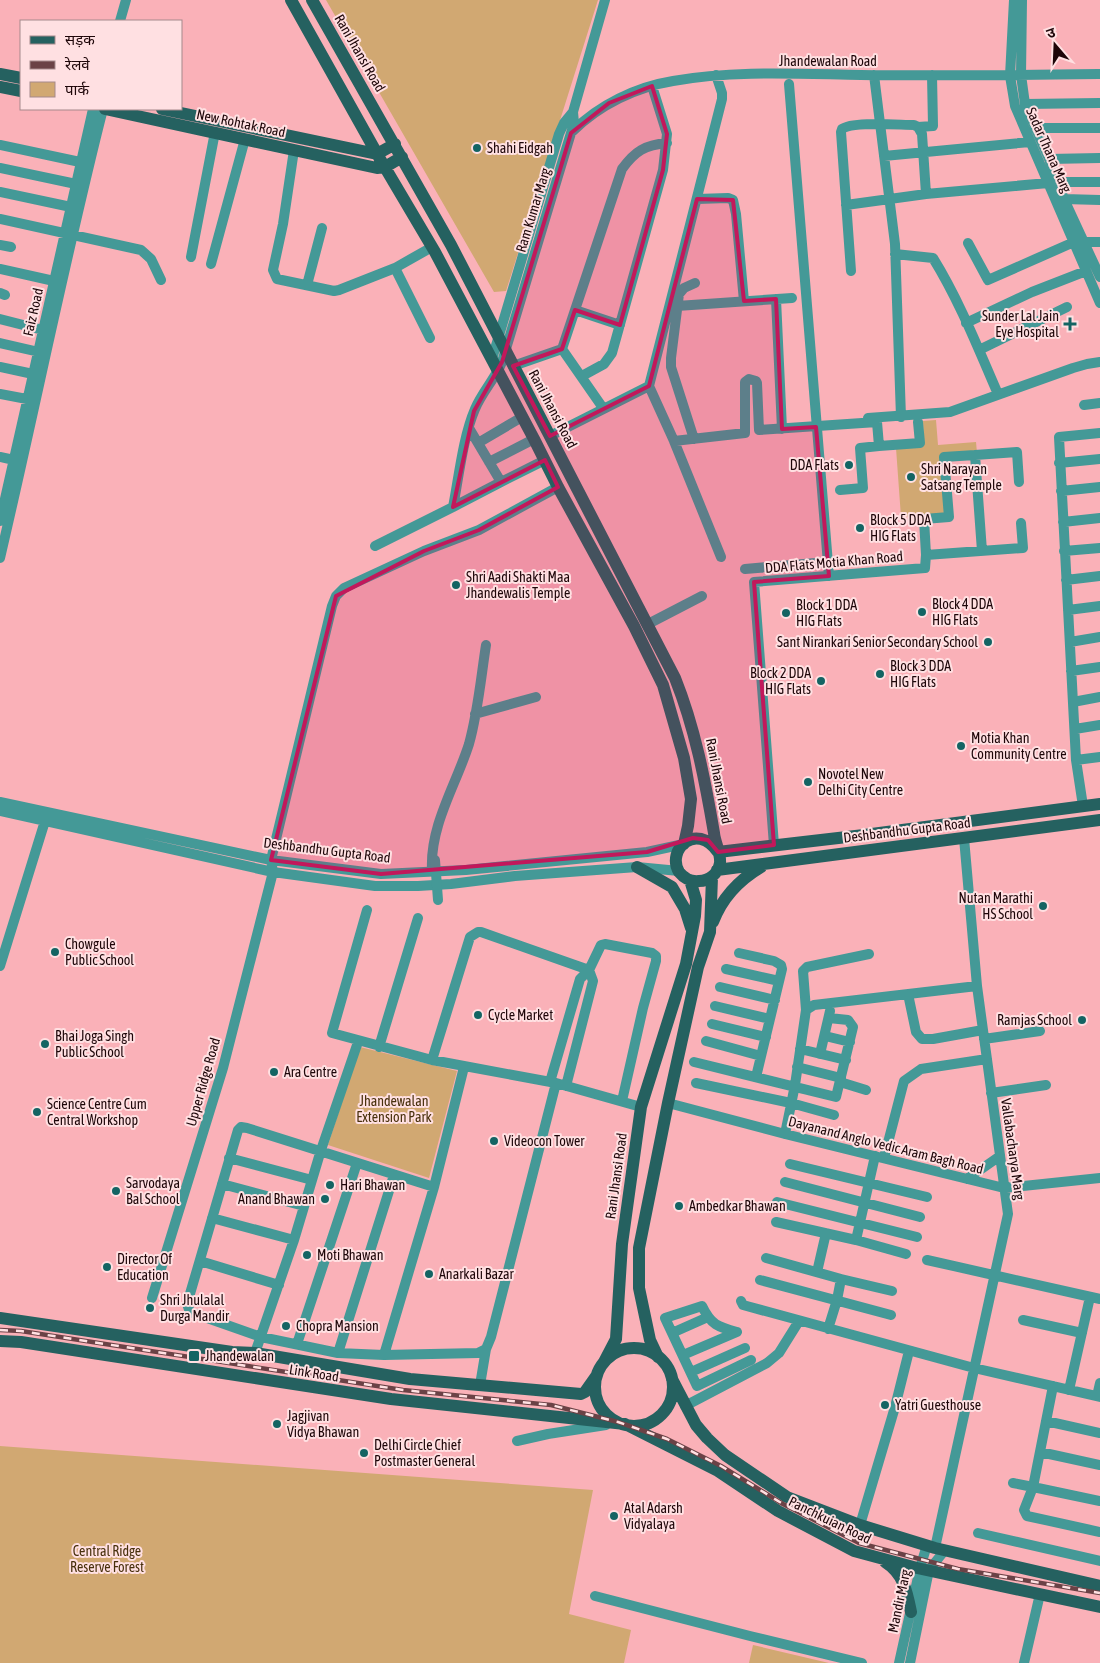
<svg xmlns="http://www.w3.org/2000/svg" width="1100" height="1663" font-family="'Asap Condensed','Noto Sans Devanagari',sans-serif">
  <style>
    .green { fill: #d1a872 }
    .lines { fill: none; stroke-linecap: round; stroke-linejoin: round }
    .minor { stroke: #449997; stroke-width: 10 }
    .major { stroke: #256160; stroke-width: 12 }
    .rail-casing { stroke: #6b4246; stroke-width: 4.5 }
    .rail { stroke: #ffe0e2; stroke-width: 2.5; stroke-dasharray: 8; stroke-linecap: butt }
    .minor-bridge { stroke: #449997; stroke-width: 10 }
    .marked { fill: #c2185b; fill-opacity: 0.2; stroke: #c2185b; stroke-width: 4; stroke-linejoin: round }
    .poi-dot { fill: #146463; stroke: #ffe0e2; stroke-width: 2 }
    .labels { text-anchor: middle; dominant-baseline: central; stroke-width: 4; stroke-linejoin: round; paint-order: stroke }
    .street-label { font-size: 14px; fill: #1e0609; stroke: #ffe0e2 }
    .poi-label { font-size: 14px; fill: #1e0609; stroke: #ffe0e2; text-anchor: start }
    .park-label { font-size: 14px; fill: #48300c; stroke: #ffe0e2 }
  </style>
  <rect width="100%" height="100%" fill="#fab1b8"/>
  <path class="green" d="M326,0H598L506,291L494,292Z
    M936,420L938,445L976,442L977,453L941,456L945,514L901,517L896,448L924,446L923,421Z
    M360,1047L457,1071L429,1178L328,1145Z
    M0,1446L593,1490L569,1614L631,1630L624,1663H0Z
    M753,1645L829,1663H749Z"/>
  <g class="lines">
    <path class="minor" d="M1014,0L1010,76L1015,106L1100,303
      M1022,0L1021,75L1025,104L1049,159L1064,199L1100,277
      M120,21L126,0
      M716,75L722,93V99L649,386L674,441L721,557
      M874,75L895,244L901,417
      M789,84L829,576
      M1025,104L1100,103
      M918,127L933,126L932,75
      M1034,128H1100
      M573,131C599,105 636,87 673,81C734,70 799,74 861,75C941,76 1020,75 1100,74
      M0,145L80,162
      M294,150L283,224L273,270L277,279L334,291L339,290L395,268L432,247
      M884,156L1030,142
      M1049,159L1100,158
      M0,168L76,184
      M1057,182H1100
      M0,192L71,207
      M697,199L728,198L733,200L736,214L744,301
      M1064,199L1100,200
      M846,205L926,194L1048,183
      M0,219L141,250L151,259L161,280
      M1084,242H1100
      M968,243L988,280L1074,242
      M0,245L11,247
      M895,254L933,258C959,300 978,348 998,394
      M191,257L215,132
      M211,264L245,139
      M395,268L430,338
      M0,269L54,281
      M851,271L841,132L842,129C852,121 899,125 914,125L918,127L922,134L926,194
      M307,285L322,228
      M0,293L5,295
      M776,299L782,429
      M677,306L792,298
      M575,310L620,325
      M0,319L43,330
      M966,323L1032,292L1086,271
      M0,343L39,352
      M562,349L622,169C635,151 645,145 667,143
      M562,349L603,408
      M979,350L1067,307
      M492,359L559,134L564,123L573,112
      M513,366L562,349
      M0,367L33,374
      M582,376L604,364L612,353L663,170L667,134L652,86
      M0,394L32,400
      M1084,405L1100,403
      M868,418L950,412L1073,368L1087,364L1100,362
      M469,428L501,482L545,460
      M550,436L649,386
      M694,439L671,367V358L679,294L684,288L695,283
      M674,441L745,433V382L749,379L756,381L757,383L759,430L877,422L879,446L920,443L918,422
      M478,443L522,417
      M0,457L14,460
      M489,462L534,439
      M1059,463L1100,459
      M840,490L863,488L860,448L879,446
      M1061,491L1100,487
      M453,507L501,482
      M0,521L93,109
      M1063,522L1100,518
      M375,546L453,507C459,476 463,437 475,409C482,392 495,379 502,362L574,123L573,112L605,0
      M982,551L975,455L1017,452L1019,482
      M1064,551L1100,548
      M926,555L924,519L949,517L944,457L975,455
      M0,558C35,409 65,258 103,109
      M745,569L827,562
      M1066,580L1100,576
      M1068,610L1100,606
      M648,624L702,596
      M1070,642L1100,637
      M1071,671L1100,667
      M1073,702L1100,697
      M475,714L536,697
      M1075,729L1100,725
      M1076,760L1100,757
      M0,802L271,860L381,874L466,870L647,852L684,844
      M1083,806L1076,760L1059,437L1100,433
      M0,811L273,872L375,886H418L451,884L515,876L637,867L679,871
      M774,845L754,582L925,568L926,555L1023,548L1021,523
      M432,869C430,825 456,785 469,744C478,712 481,677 486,645
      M367,910L332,1033L432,1060L556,1083L641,1107
      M739,953L774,961L781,965L782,969L756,1077
      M0,966L45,821
      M726,969L779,981
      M720,987L775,1000
      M908,994L916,1032L922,1039H933L983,1030
      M715,1006L770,1019
      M806,1010L803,971L807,967L869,954
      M712,1024L766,1037
      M825,1036L850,1042
      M984,1039L1040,1031
      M706,1041L761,1056
      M379,1047L418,918
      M800,1049L846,1060
      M820,1054L830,1011
      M432,1060L470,937L478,932H481L589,970
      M694,1062L836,1097L853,1027L848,1020L829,1018
      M797,1067L841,1078
      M550,1082L580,979L589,970L601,945L605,944L652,953L656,956V961L643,1008L622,1101
      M840,1082L866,1090
      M696,1083L791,1103L834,1115
      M566,1086L593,981L589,970
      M991,1093L1046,1085
      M668,1103L785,1134L1004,1188L1100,1178
      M785,1134L795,1085L806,1010L814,1005L977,986
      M229,1158L312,1180
      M884,1158L904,1081L921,1069L987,1059
      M790,1164L927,1197
      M967,1179L1000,1156
      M785,1182L920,1217
      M222,1184L304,1206
      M434,1187L464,1067
      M777,1202L917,1237
      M212,1218L294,1240
      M776,1222L856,1240L875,1156
      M856,1240L906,1254
      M766,1258L841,1279L837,1300L828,1329
      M927,1260L1100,1299
      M200,1261L279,1285
      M817,1272L826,1233
      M841,1279L892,1291
      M760,1280L891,1315
      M152,1298L223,1068L273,872L271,860L332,606L336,596L344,588L424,551L479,530L558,487
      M741,1301L743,1305L974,1368L1100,1397
      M1023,1320L1082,1333
      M737,1332C718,1327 711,1325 702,1306L665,1318L697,1386L751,1360
      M672,1333L708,1317
      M297,1344L357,1163
      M255,1353L294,1240L321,1150L358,1042
      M338,1353L394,1175
      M384,1355L434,1187L247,1128L241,1127L238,1130L187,1304L190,1312L261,1337L338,1353L384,1355L478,1353L486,1349L491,1337L556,1083
      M683,1355L737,1332
      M691,1372L745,1348
      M480,1385L486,1349
      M1069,1390L1090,1297
      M1097,1396L1100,1383
      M685,1406L767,1363L779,1353L799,1321
      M1046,1421L1100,1433
      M517,1441L548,1434L606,1425
      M1040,1452L1100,1465
      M1013,1483L1033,1487L1053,1386
      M1100,1501L1033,1487L1024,1510L1027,1516L1100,1532
      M860,1525L895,1407L909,1351
      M978,1533L1100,1561
      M935,1548L1008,1214L977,986L964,838
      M595,1596L750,1636L862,1663
      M899,1663L920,1568L927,1545
      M910,1663L929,1570L945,1550
      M1024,1663L1040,1594"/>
    <path class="major" d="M291,0L380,159L435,252L534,439L558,487L634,626L663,685L684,758L691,799L688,826L684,844
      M312,0L451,245L675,678C695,728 705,780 714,833C715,843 721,853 720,863C718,874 709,881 699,881C691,882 684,878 679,872C666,850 696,821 718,852
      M0,74L21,78
      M0,87L21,91
      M105,109L377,168L385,167L402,157
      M162,109L377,154L395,144
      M718,852L864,835L1100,804
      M637,867L672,887L685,909L691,928
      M717,870L1100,820
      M713,922C722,898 739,880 761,867
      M0,1318L232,1352L255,1353L410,1379L581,1394L585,1392L597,1375
      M0,1341L21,1342L391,1399L625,1424L718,1471L778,1511L854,1551L917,1568L1100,1607
      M595 1387a39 39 0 1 1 78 0a39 39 0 1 1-78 0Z
      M658,1357L650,1340L639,1288V1248L668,1103L698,967L710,932L712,877
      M604,1362L616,1339L622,1244L641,1107L686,964L695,916L696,900L690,880
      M672,1379L696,1425L707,1438L725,1455L787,1497L860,1525L935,1548L1100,1586
      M885,1562C904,1574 907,1592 911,1612"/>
    <g class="rail-casing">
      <path id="rail" d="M0,1330L21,1331L403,1390L551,1405L618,1422L667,1439L721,1466L783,1504L859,1543L958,1569L1100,1593"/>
    </g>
    <use href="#rail" class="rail"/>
    <path class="minor-bridge" d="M435,860L438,900"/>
  </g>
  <path class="marked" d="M652,86L667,134L663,170L620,325L575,310L562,349L513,366L550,436L649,386L697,199L733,200L744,301L776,299L782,429L816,427L829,576L754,582L774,845L718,852L708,840L693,838L647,852L381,874L271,860L336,596L424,551L479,530L558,487L545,460L453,507L474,411L502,362L571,133L609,103Z"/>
  <g class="poi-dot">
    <circle cx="477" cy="148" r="5"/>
    <path d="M1067.5 316.5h5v5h5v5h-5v5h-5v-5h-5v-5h5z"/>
    <circle cx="849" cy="465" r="5"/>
    <circle cx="911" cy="477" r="5"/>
    <circle cx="860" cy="528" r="5"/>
    <circle cx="456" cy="585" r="5"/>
    <circle cx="922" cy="612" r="5"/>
    <circle cx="786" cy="613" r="5"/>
    <circle cx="988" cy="642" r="5"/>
    <circle cx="880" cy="674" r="5"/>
    <circle cx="821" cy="681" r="5"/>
    <circle cx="961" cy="746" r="5"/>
    <circle cx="808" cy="782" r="5"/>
    <circle cx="1043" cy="906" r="5"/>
    <circle cx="55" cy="952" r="5"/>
    <circle cx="478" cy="1015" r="5"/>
    <circle cx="1082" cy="1020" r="5"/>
    <circle cx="45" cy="1044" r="5"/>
    <circle cx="274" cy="1072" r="5"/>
    <circle cx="37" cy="1112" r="5"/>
    <circle cx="494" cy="1141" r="5"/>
    <circle cx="330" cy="1185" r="5"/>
    <circle cx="116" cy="1191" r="5"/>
    <circle cx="325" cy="1199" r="5"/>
    <circle cx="679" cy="1206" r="5"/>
    <circle cx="307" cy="1255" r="5"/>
    <circle cx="107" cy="1267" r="5"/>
    <circle cx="429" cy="1274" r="5"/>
    <circle cx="150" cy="1308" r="5"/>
    <circle cx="286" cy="1326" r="5"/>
    <rect x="188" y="1350" width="12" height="12" rx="2.5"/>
    <circle cx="885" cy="1405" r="5"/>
    <circle cx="277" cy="1424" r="5"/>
    <circle cx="364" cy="1453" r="5"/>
    <circle cx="614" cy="1516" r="5"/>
  </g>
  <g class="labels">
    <g class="street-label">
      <text transform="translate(360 53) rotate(60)">Rani Jhansi Road</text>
      <text x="828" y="61">Jhandewalan Road</text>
      <text transform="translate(241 123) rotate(12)">New Rohtak Road</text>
      <text transform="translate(1049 150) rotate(66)">Sadar Thana Marg</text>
      <text transform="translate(533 210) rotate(-73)">Ram Kumar Marg</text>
      <text transform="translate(33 312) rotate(-77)">Faiz Road</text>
      <text transform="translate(553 409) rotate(62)">Rani Jhansi Road</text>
      <text transform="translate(834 562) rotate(-5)">DDA Flats Motia Khan Road</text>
      <text transform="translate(719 781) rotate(79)">Rani Jhansi Road</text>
      <text transform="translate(907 830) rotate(-7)">Deshbandhu Gupta Road</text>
      <text transform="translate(327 850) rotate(7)">Deshbandhu Gupta Road</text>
      <text transform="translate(203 1082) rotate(-74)">Upper Ridge Road</text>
      <text transform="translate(886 1145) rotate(14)">Dayanand Anglo Vedic Aram Bagh Road</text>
      <text transform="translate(1013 1149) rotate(82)">Vallabacharya Marg</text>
      <text transform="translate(616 1176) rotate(-82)">Rani Jhansi Road</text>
      <text transform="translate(314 1373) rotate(9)">Link Road</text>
      <text transform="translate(830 1520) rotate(26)">Panchkuian Road</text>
      <text transform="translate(899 1601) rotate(-78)">Mandir Marg</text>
    </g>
    <g class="poi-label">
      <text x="487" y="148">Shahi Eidgah</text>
      <text x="1059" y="316" text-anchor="end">Sunder Lal Jain<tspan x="1059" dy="16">Eye Hospital</tspan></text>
      <text x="839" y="465" text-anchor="end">DDA Flats</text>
      <text x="921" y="469">Shri Narayan<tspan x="921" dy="16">Satsang Temple</tspan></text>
      <text x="870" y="520">Block 5 DDA<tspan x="870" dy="16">HIG Flats</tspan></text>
      <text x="466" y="577">Shri Aadi Shakti Maa<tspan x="466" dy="16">Jhandewalis Temple</tspan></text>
      <text x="932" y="604">Block 4 DDA<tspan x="932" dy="16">HIG Flats</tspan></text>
      <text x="796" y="605">Block 1 DDA<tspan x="796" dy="16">HIG Flats</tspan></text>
      <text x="978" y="642" text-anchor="end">Sant Nirankari Senior Secondary School</text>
      <text x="890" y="666">Block 3 DDA<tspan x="890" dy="16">HIG Flats</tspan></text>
      <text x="811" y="673" text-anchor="end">Block 2 DDA<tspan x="811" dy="16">HIG Flats</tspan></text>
      <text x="971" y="738">Motia Khan<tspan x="971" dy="16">Community Centre</tspan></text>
      <text x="818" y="774">Novotel New<tspan x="818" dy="16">Delhi City Centre</tspan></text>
      <text x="1033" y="898" text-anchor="end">Nutan Marathi<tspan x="1033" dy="16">HS School</tspan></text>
      <text x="65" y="944">Chowgule<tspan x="65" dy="16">Public School</tspan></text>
      <text x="488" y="1015">Cycle Market</text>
      <text x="1072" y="1020" text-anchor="end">Ramjas School</text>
      <text x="55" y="1036">Bhai Joga Singh<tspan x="55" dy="16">Public School</tspan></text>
      <text x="284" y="1072">Ara Centre</text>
      <text x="47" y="1104">Science Centre Cum<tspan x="47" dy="16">Central Workshop</tspan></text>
      <text x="504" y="1141">Videocon Tower</text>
      <text x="126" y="1183">Sarvodaya<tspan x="126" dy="16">Bal School</tspan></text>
      <text x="340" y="1185">Hari Bhawan</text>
      <text x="315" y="1199" text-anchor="end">Anand Bhawan</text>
      <text x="689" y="1206">Ambedkar Bhawan</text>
      <text x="317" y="1255">Moti Bhawan</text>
      <text x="117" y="1259">Director Of<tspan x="117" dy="16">Education</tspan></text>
      <text x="439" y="1274">Anarkali Bazar</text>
      <text x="160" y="1300">Shri Jhulalal<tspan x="160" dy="16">Durga Mandir</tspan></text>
      <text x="296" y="1326">Chopra Mansion</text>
      <text x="205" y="1356">Jhandewalan</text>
      <text x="895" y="1405">Yatri Guesthouse</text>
      <text x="287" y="1416">Jagjivan<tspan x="287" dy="16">Vidya Bhawan</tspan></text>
      <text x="374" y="1445">Delhi Circle Chief<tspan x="374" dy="16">Postmaster General</tspan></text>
      <text x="624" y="1508">Atal Adarsh<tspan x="624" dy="16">Vidyalaya</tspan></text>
    </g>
    <g class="park-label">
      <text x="394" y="1101">Jhandewalan<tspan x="394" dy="16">Extension Park</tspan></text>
      <text x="107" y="1551">Central Ridge<tspan x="107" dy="16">Reserve Forest</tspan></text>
    </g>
  </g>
  <rect x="20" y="20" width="162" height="90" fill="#ffe0e2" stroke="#a5898b"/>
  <rect x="30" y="36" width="25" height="8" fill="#256160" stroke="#a5898b"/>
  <text x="65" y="45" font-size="15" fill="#1e0609">सड़क</text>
  <rect x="30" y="61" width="25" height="8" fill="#6b4246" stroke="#a5898b"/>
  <text x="65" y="70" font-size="15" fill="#1e0609">रेलवे</text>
  <rect x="30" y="82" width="25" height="15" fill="#d1a872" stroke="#a5898b"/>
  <text x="65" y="95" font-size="15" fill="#1e0609">पार्क</text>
  <g transform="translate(1055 45) rotate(341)" stroke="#ffe0e2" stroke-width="4" paint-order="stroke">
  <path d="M0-4L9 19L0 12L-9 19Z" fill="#1e0609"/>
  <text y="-8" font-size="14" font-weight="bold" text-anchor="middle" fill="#1e0609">उ</text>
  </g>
</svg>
